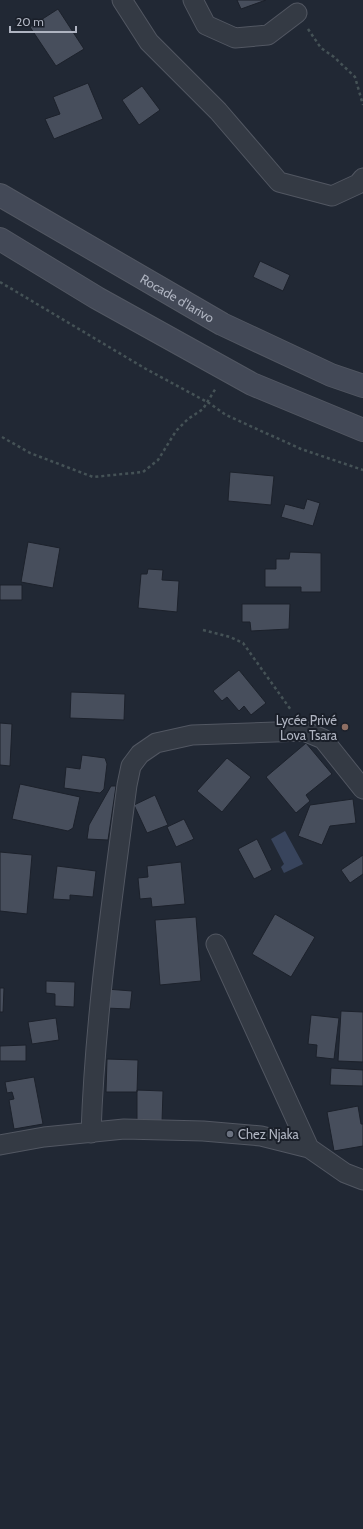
<svg xmlns="http://www.w3.org/2000/svg" width="363" height="1529" font-family="Cabin,sans-serif">
  <style>
    .water { fill: #38445c }
    .building { fill: #474e5c; stroke: #1c212b }
    .lines { fill: none; stroke-linecap: round; stroke-linejoin: round }
    .street-casing { stroke: #525762; stroke-width: 21 }
    .secondary-casing { stroke: #525762; stroke-width: 24 }
    .path { stroke: #455256; stroke-width: 2.5; stroke-dasharray: 3 3; stroke-linecap: butt }
    .street { stroke: #343a44; stroke-width: 19 }
    .secondary { stroke: #434957; stroke-width: 22 }
    .education-dot { fill: #8d6e63; stroke: #1a1f29; stroke-width: 1.5 }
    .worship-dot { fill: #6b7280; stroke: #1a1f29; stroke-width: 1.5 }
    .labels { text-anchor: middle; dominant-baseline: central; stroke-width: 4; stroke-linejoin: round; paint-order: stroke }
    .street-label { font-size: 13px; fill: #afb4c1; stroke: #1a1f29 }
    .poi-label { font-size: 13px; fill: #afb4c1; stroke: #1a1f29; text-anchor: end }
  </style>
  <rect width="100%" height="100%" fill="#212834"/>
  <path class="water" d="M285,831L303,864L284,873L281,867L284,864L271,839Z"/>
  <path class="building" d="M237,0H266L241,9Z
    M58,9L84,49L56,66L30,27Z
    M88,83L103,119L54,139L45,119L60,114L53,97Z
    M142,86L160,110L139,125L122,100Z
    M260,261L290,275L283,291L253,277Z
    M230,472L274,476L271,505L228,501Z
    M307,499L320,503L313,526L281,517L285,504L304,509Z
    M28,542L60,548L53,588L21,582Z
    M290,552L321,553V592H301V587H265V569H276V559H289Z
    M148,569L163,570L162,580L179,581L177,612L138,608L141,574H147Z
    M0,585H22V600H0Z
    M242,604H290L289,629L251,631L250,622H242Z
    M239,670L266,703L251,715L244,706L239,711L227,697L222,701L213,691Z
    M71,692L125,694L124,720L70,718Z
    M0,723L12,724L10,766L0,765Z
    M306,743L332,774L306,795L310,801L296,813L266,777Z
    M82,755L105,758L107,764L104,789L100,793L64,788L66,767L80,769Z
    M227,758L251,777L222,812L197,791Z
    M20,784L80,797L73,828L68,831L12,819Z
    M111,786H116L108,840L87,839L89,825Z
    M155,795L168,825L147,833L134,805Z
    M353,799L356,823L330,826L322,845L298,836L310,805Z
    M184,819L194,839L176,847L167,827Z
    M257,839L272,870L254,879L238,849Z
    M0,852L32,855L27,914L0,911Z
    M363,855V874L350,883L341,870Z
    M181,862L185,904L152,907L151,898L140,899L138,878L148,877L147,866Z
    M57,866L96,871L93,897L70,895V900L53,899Z
    M275,914L315,937L291,977L252,954Z
    M196,917L201,981L160,985L155,920Z
    M46,981L75,982L74,1007L55,1006V994L46,993Z
    M0,988H4L3,1012H0Z
    M106,989L132,991L130,1009L105,1008Z
    M341,1011L363,1012V1062L338,1061Z
    M311,1015L339,1018L334,1059L316,1057L317,1045L308,1044Z
    M56,1018L59,1040L32,1044L28,1022Z
    M26,1045V1061H0V1046Z
    M107,1059L138,1060L137,1092H106Z
    M331,1068L363,1070V1086L330,1085Z
    M34,1077L43,1124L14,1129L9,1100L14,1099L12,1092L7,1093L5,1082Z
    M137,1090L163,1091L162,1122L137,1121Z
    M358,1106L361,1124H363V1146L334,1151L327,1112Z"/>
  <g class="lines">
    <g class="street-casing">
      <path id="street" d="M122,0L149,42L218,111L279,182L332,196L358,184L363,178
        M193,0L206,25L235,38L268,35L297,13
        M216,944L309,1148
        M91,1133C95,1016 112,901 127,785L131,766L140,754L156,743L192,735L304,731L323,739L363,789
        M0,1145L44,1137L124,1129L203,1131L261,1136L309,1148L345,1173L363,1180"/>
    </g>
    <g class="secondary-casing">
      <g id="secondary">
        <path id="s1" d="M0,195L222,324L331,375L363,386"/>
        <path d="M0,239L97,298L252,384L363,430"/>
      </g>
    </g>
    <path class="path" d="M308,29L321,48L334,57L355,77L363,105
      M0,282L146,369L209,403L226,415L301,449L363,470
      M2,437L30,453L93,477L143,472L158,460L176,431L188,419L203,409L216,388
      M203,630L230,637L243,643L291,710"/>
    <use href="#street" class="street"/>
    <use href="#secondary" class="secondary"/>
  </g>
  <circle class="education-dot" cx="345" cy="727" r="4"/>
  <circle class="worship-dot" cx="230" cy="1134" r="4"/>
  <g class="labels">
    <g class="street-label">
      <text stroke="none"><textPath href="#s1" startOffset="205">Rocade d'Iarivo</textPath></text>
    </g>
    <g class="poi-label">
      <text x="337" y="720">Lycée Privé<tspan x="337" dy="15">Lova Tsara</tspan></text>
      <text x="238" y="1134" text-anchor="start">Chez Njaka</text>
    </g>
  </g>
  <path d="M10 26v6h66v-6" fill="none" stroke="#afb4c1" stroke-width="2"/>
  <text x="16" y="26" font-size="12" fill="#afb4c1" stroke="#1a1f29" stroke-width="3" paint-order="stroke">20 m</text>
</svg>
